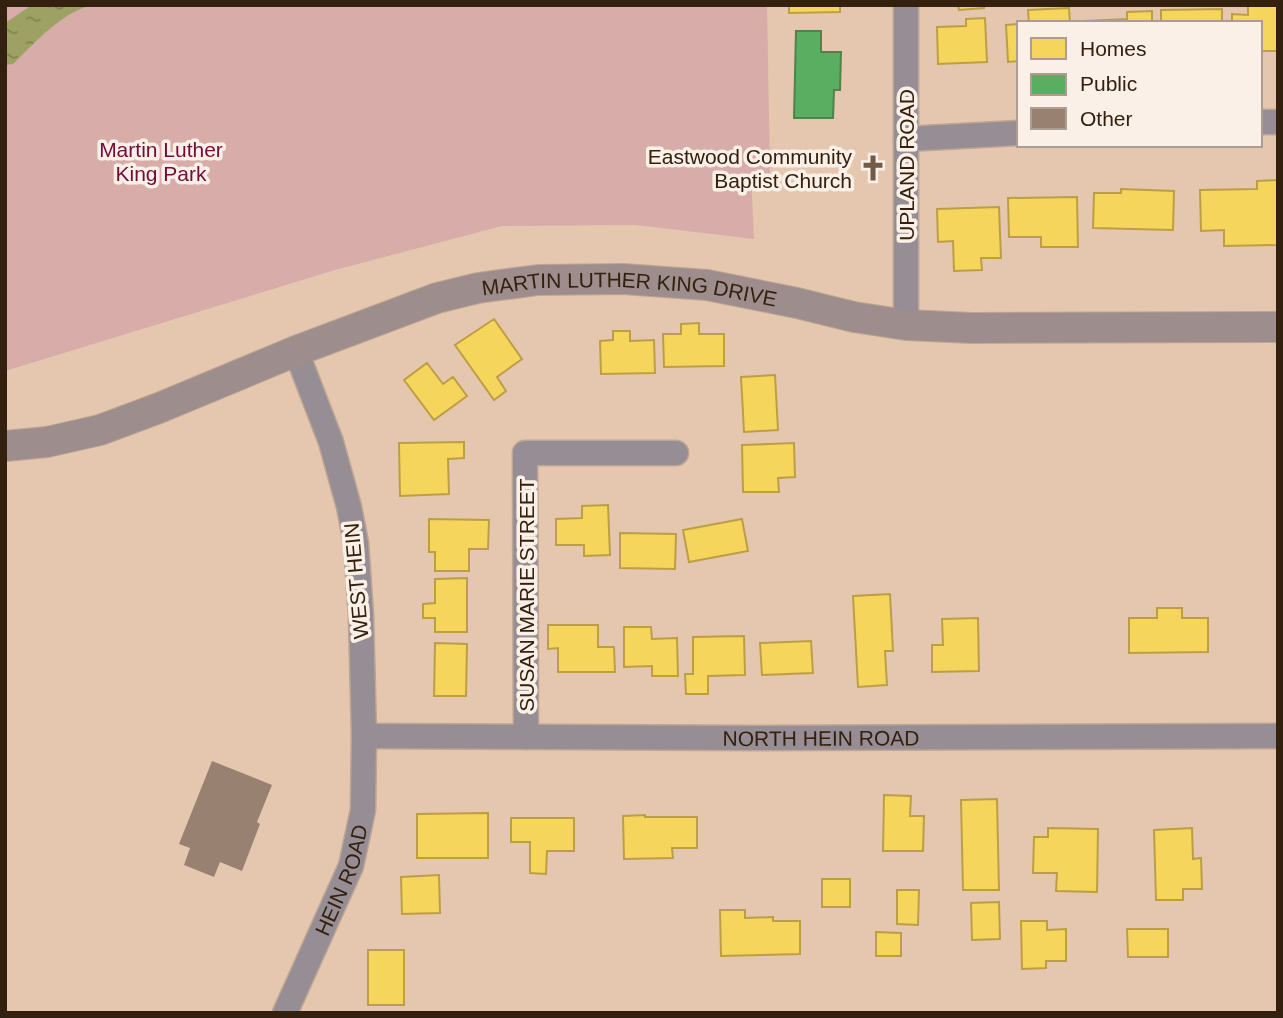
<svg xmlns="http://www.w3.org/2000/svg" width="1283" height="1018" font-family="Arial,sans-serif">
  <style>
    .park { fill: #d7aca9 }
    .water { fill: url(#water-ripples) }
    .homes { fill: #f6d55c; stroke: #bc9f45; stroke-width: 2 }
    .public { fill: #5aae61; stroke: #4f8348; stroke-width: 2 }
    .building { fill: #998172 }
    .lines { fill: none; stroke-linecap: round; stroke-linejoin: round }
    .minor-casing { stroke: #bea693; stroke-width: 27 }
    .major-casing { stroke: #bea693; stroke-width: 32 }
    .minor { stroke: #968e94; stroke-width: 24 }
    .major { stroke: #9d8e8d; stroke-width: 30 }
    .labels { text-anchor: middle; dominant-baseline: central; stroke-width: 7; stroke-linejoin: round; paint-order: stroke }
    .park-label { font-size: 21px; fill: #710d3a; stroke: #fbf0e7 }
    .poi-label { font-size: 21px; fill: #34200e; stroke: #fbf0e7; text-anchor: end }
    .street-label { font-size: 21px; fill: #34200e; stroke: #fbf0e7 }
  </style>
  <defs>
    <pattern id="water-ripples" width="26" height="14" patternUnits="userSpaceOnUse" patternTransform="scale(1.75)"><rect width="26" height="14" fill="#9da163"/><path d="M2 4q2-2 4 0t4 0M15 11q2-2 4 0t4 0" fill="none" stroke="#818350"/></pattern>
  </defs>
  <rect width="100%" height="100%" fill="#e5c7af"/>
  <path class="park" d="M5,5H767L770,174L751,175L754,239L636,225L502,226L335,270L5,371Z"/>
  <path class="water" d="M32,5H95C64,9 35,43 13,64L5,65V23Z"/>
  <path class="homes" d="M789,5H840V12L789,13Z
    M958,5H984V8L959,10Z
    M1248,5H1278V51H1260V23H1232V14L1248,15Z
    M1069,8L1070,23H1029L1028,10Z
    M1222,9V23H1161V10Z
    M1152,11V23H1084V21L1127,19V12Z
    M985,18L987,62L938,64L937,27L966,26V19Z
    M1019,24V61L1008,62L1006,25Z
    M1278,180V245L1224,246V230L1201,231L1200,190L1257,189V181Z
    M1121,189L1174,191L1173,230L1093,228L1094,193H1121Z
    M1077,197L1078,247H1041V237H1009L1008,198Z
    M999,207L1001,258H981L982,270L954,271L953,241L938,242L937,209Z
    M494,319L522,359L497,377L506,391L494,400L455,345Z
    M699,323V334H724V366L664,367L663,334H681V324Z
    M613,331H630V341L654,340L655,373L601,374L600,341L613,340Z
    M427,363L443,384L453,377L467,396L434,420L404,380Z
    M775,375L778,430L744,432L741,377Z
    M464,442V458L448,459L449,494L400,496L399,443Z
    M794,443L795,477L778,478L779,492H743L742,445Z
    M608,505L610,555L584,556V545H556V519L582,518V506Z
    M429,519L489,520L488,549H469V571H435V552H429Z
    M742,519L748,551L689,562L683,530Z
    M620,533L676,534L675,569L620,568Z
    M467,578V632H435V618H423V604L435,603V579Z
    M890,594L893,651H885L887,685L858,687L853,596Z
    M1157,608H1182V618H1208V652L1129,653V618H1157Z
    M978,618L979,671L932,672V645H943L942,619Z
    M548,625H598V647H614L615,672H558V648L548,649Z
    M624,627H651L652,639L677,638L678,676H652V666L624,667Z
    M744,636L745,675L708,676V694H686L685,674H693V637Z
    M811,641L813,673L762,675L760,643Z
    M435,643L467,644L466,696H434Z
    M884,795L911,796L910,816H924L923,851H883Z
    M997,799L999,890H963L961,800Z
    M488,813V858H417V814Z
    M645,815V817H697V848H672L673,858L624,859L623,816Z
    M511,818H574V851H547L546,874L530,873V842H511Z
    M1048,828L1098,829L1097,892L1056,891L1057,873H1033L1034,837H1048Z
    M1192,828L1193,859L1201,858L1202,889H1183V900H1156L1154,830Z
    M439,875L440,913L402,914L401,877Z
    M822,879H850V907H822Z
    M897,890H919L918,925L897,924Z
    M999,902L1000,939L972,940L971,903Z
    M720,910H745V918L773,917V921H800V954L721,956Z
    M1021,921H1047V930L1066,929V961H1046V968L1022,969Z
    M1127,929H1168V957H1128Z
    M876,932L901,933V956H876Z
    M368,950H404V1005H368Z"/>
  <path class="public" d="M796,31H821V52H841L840,90H834L833,118H794Z"/>
  <path class="building" d="M212,761L272,785L257,822L260,824L242,871L220,862L214,877L184,865L190,848L179,844Z"/>
  <g class="lines">
    <g class="minor-casing">
      <g id="minor">
        <path d="M906,5V325"/>
        <path d="M1260,122H1278"/>
        <path d="M906,139L1019,133"/>
        <path id="s1" d="M364,736L752,738L1278,736"/>
        <path d="M526,737L525,453H676"/>
        <path id="s2" d="M285,1013L351,866L363,810L364,736L361,615L356,543L349,507L331,442L296,351"/>
      </g>
    </g>
    <g class="major-casing">
      <g id="major">
        <path id="s3" d="M5,446L47,442L100,430L159,408L296,351L437,298L478,288L538,280L623,279L707,285L797,303L854,317L906,325L972,328L1278,327"/>
      </g>
    </g>
    <use href="#minor" class="minor"/>
    <use href="#major" class="major"/>
  </g>
  <defs>
    <g id="church-bare" transform="scale(2.1)"><path d="M-1.2-6h2.4v3.5h3.3v2.4h-3.3V6h-2.4V-.1h-3.3v-2.4h3.3Z" fill="#725a46" stroke="#fbf0e7" stroke-width="2.5" paint-order="stroke"/></g>
  </defs>
  <g fill-rule="evenodd">
    <use href="#church-bare" x="873" y="168"/>
  </g>
  <g class="labels">
    <g class="park-label">
      <text x="161" y="149">Martin Luther<tspan x="161" dy="24">King Park</tspan></text>
    </g>
    <g class="poi-label">
      <text x="852" y="156">Eastwood Community<tspan x="852" dy="24">Baptist Church</tspan></text>
    </g>
    <g class="street-label">
      <text transform="translate(906 165) rotate(-90)">UPLAND ROAD</text>
      <text stroke="none"><textPath href="#s3" startOffset="653">MARTIN LUTHER KING DRIVE</textPath></text>
      <text transform="translate(356 581) rotate(-95)">WEST HEIN</text>
      <text transform="translate(526 595) rotate(-90)">SUSAN MARIE STREET</text>
      <text stroke="none"><textPath href="#s1" startOffset="457">NORTH HEIN ROAD</textPath></text>
      <text stroke="none"><textPath href="#s2" startOffset="145">HEIN ROAD</textPath></text>
    </g>
  </g>
  <rect width="1283" height="1018" fill="none" stroke="#34200e" stroke-width="14"/>
  <rect x="1017" y="21" width="245" height="126" fill="#fbf0e7" stroke="#ab9d90" stroke-width="2"/>
  <rect x="1031" y="38" width="35" height="21" fill="#f6d55c" stroke="#ab9d90" stroke-width="2"/>
  <text x="1080" y="56" font-size="21" fill="#34200e">Homes</text>
  <rect x="1031" y="74" width="35" height="21" fill="#5aae61" stroke="#ab9d90" stroke-width="2"/>
  <text x="1080" y="91" font-size="21" fill="#34200e">Public</text>
  <rect x="1031" y="108" width="35" height="21" fill="#998172" stroke="#ab9d90" stroke-width="2"/>
  <text x="1080" y="126" font-size="21" fill="#34200e">Other</text>
</svg>
